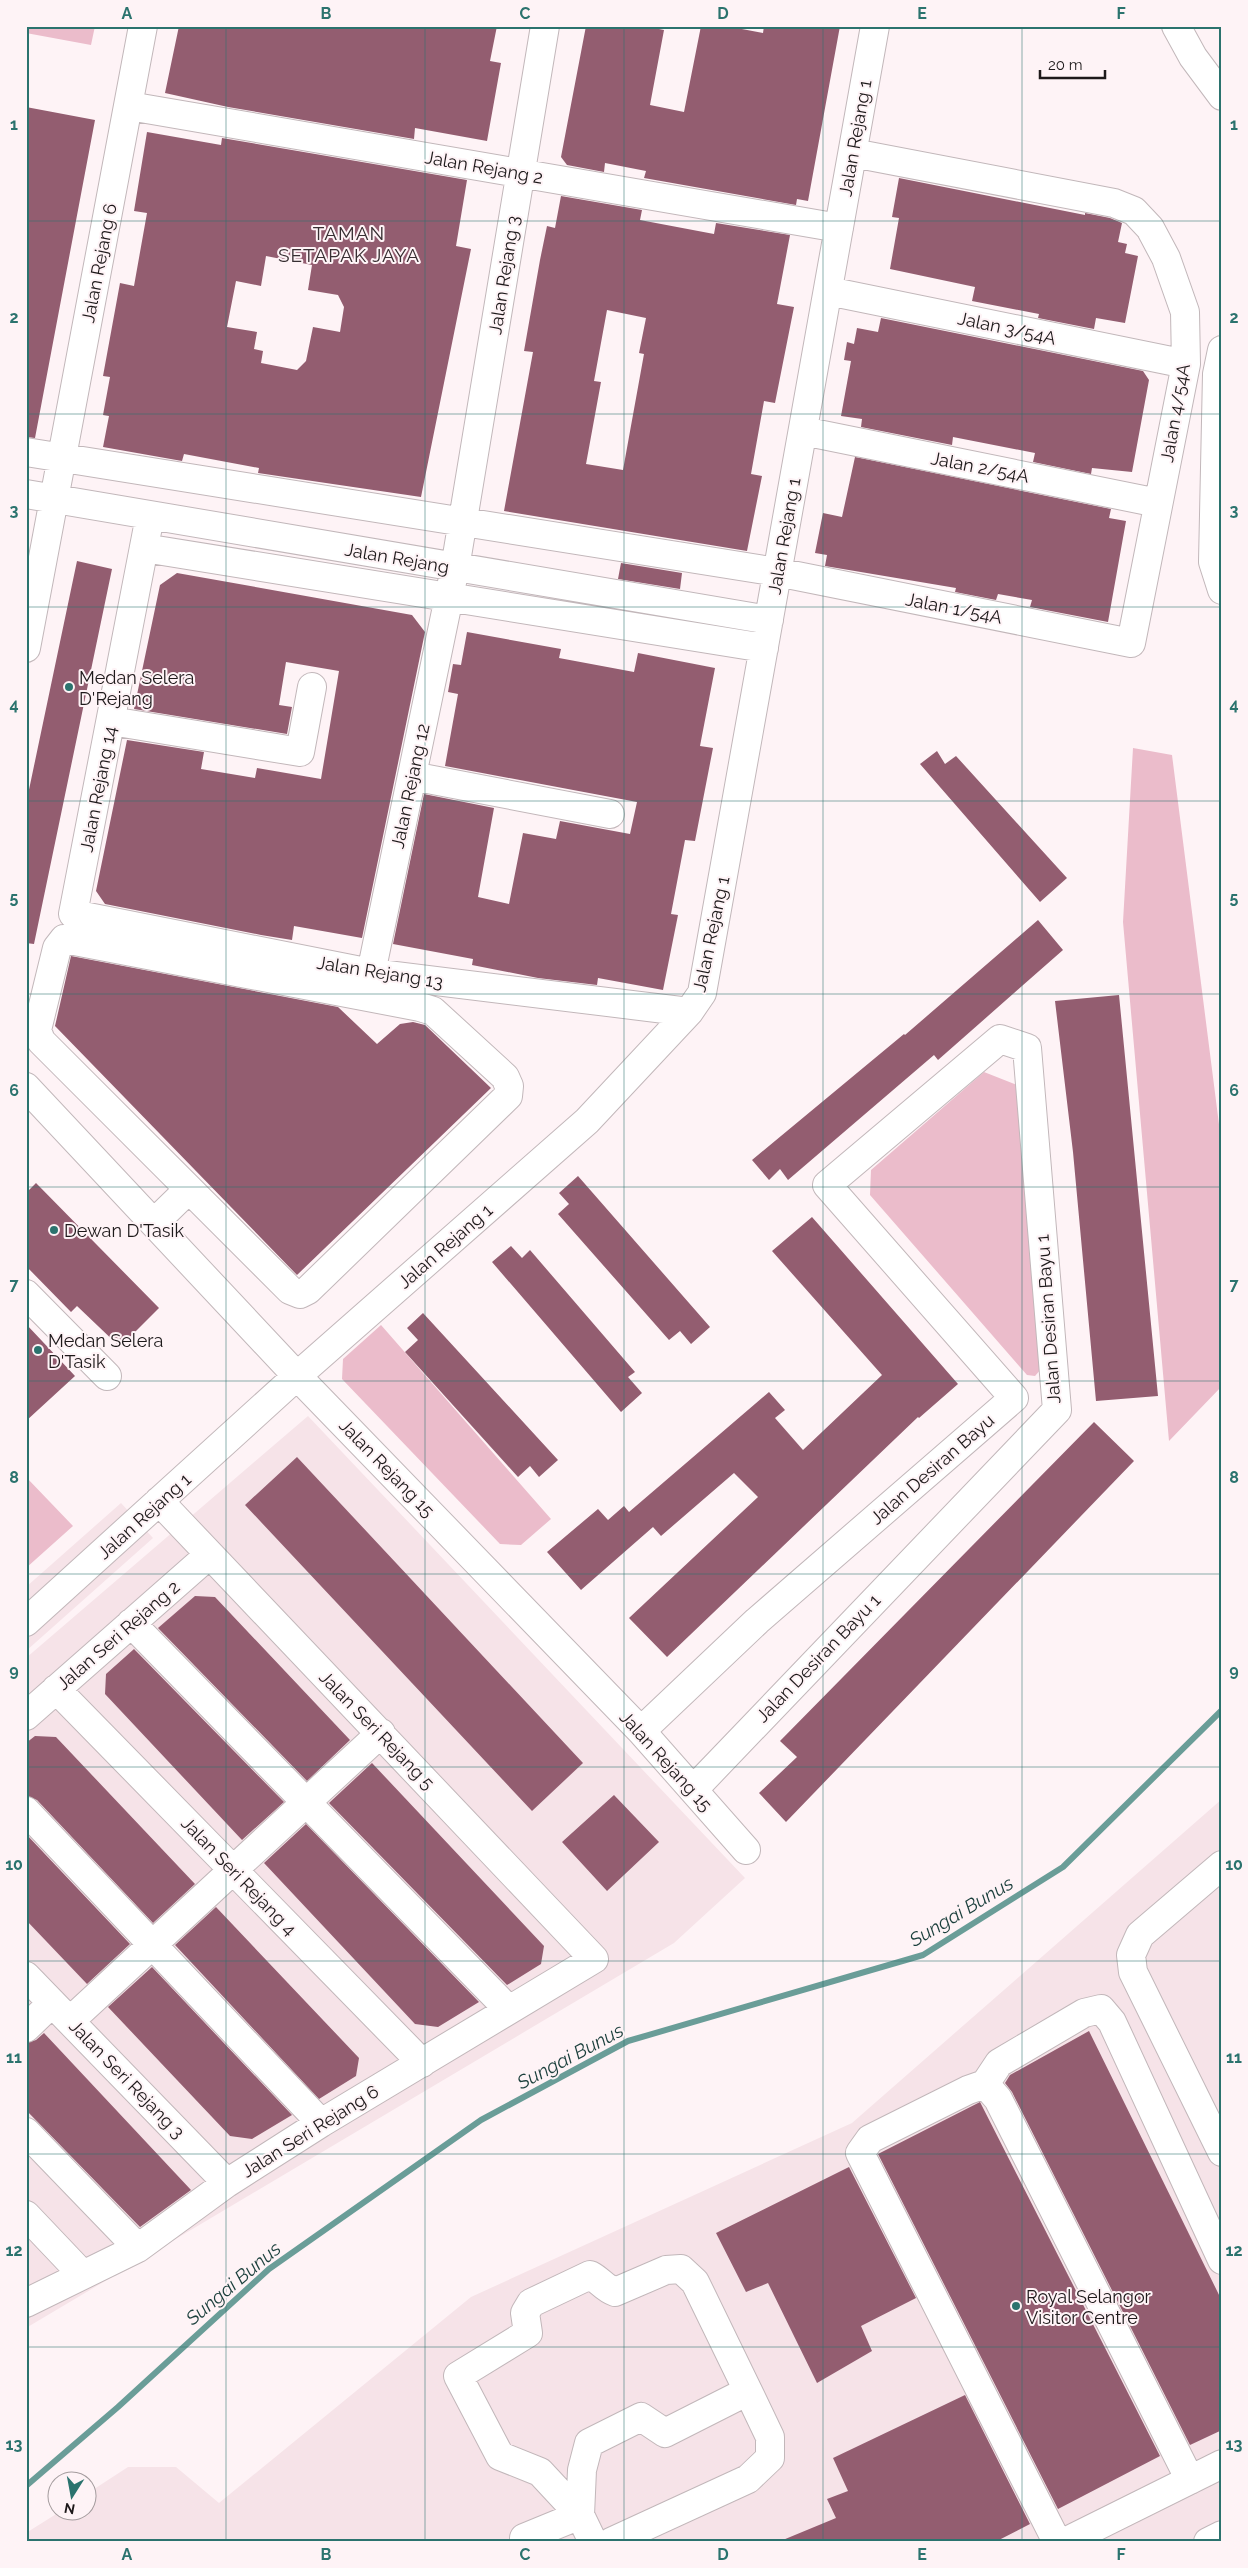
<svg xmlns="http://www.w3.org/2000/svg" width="1248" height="2568" font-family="Raleway,sans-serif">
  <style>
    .built { fill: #f6e3e8 }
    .green { fill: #ebbccb }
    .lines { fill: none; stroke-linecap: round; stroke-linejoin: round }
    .stream { stroke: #6a9d98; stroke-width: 6 }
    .building { fill: #935d70; fill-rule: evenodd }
    .minor-casing { stroke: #c2b7ba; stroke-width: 30 }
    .minor { stroke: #fff; stroke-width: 28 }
    .grid { fill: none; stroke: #2b736e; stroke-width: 1; stroke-opacity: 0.55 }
    .poi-dot { fill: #2b736e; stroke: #fef3f6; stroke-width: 2 }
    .labels { text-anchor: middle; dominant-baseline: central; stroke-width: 4; stroke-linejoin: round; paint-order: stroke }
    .street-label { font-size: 18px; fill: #1d191a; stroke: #fef3f6 }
    .poi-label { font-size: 18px; fill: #1d191a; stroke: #fef3f6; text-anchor: start }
    .neighbourhood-label { font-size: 19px; letter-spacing: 1px; fill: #372f32; stroke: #fef3f6 }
    .water-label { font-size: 19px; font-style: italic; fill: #1a3e3b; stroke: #fef3f6 }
    .neatline { fill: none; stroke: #2b736e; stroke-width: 2 }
    .grid-label { font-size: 16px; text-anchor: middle; font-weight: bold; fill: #2b736e }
  </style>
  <rect width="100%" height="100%" fill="#fef3f6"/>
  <path class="built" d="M308,1416L745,1878L674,1943L26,2328V1658Z
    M121,1503L153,1538L26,1651V1587Z
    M1222,1799V2542H26V2533L61,2511L88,2510V2493L128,2467H176L219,2503L471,2297L852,2123Z"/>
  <path class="green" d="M26,26H95L91,45L26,33Z
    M1133,748L1172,755L1222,1148V1386L1169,1441L1123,922Z
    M984,1072L1017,1085L1042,1368L1035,1376L1027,1375L870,1195L871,1170Z
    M381,1325L551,1519L521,1545L500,1544L342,1379L343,1359Z
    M26,1477L73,1526L26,1568Z"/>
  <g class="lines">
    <path class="stream" d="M26,2486L118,2407L269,2269L481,2120L628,2041L923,1955L1063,1867L1222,1710"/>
  </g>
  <path class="building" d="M179,26H497L490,61L501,63L487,141L415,128L414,139L228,107L165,93Z
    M586,26H644L664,30L650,105L684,112L701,26H726L763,33L764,26H840L808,201L797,199L796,205L644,178L646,171L605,163L604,172L567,165L561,157Z
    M26,107L95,120L35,438L26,437Z
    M147,132L221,145L222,138L467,180L456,246L471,249L421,497L258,473L259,468L184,454L182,461L103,447L109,416L103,415L110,377L103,376L120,283L134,286L147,213L134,211ZM266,256L312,265L308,290L338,295L344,307L340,332L313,327L306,361L297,370L261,363L263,351L254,349L257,332L227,327L236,281L261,286Z
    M899,178L1085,215V213L1110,218L1122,223L1118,242L1127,244L1125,253L1138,256L1125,323L1096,318L1094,329L1038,318L1039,314L972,301L975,287L890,269L899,218L892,217Z
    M561,196L642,210L640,220L714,234L716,223L790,235L777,304L794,307L775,403L764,401L751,474L762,476L747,551L504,511L533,352L524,351L540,260L547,226L555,228ZM607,310L646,318L639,353L644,354L623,470L586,464L601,382L594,381Z
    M881,318L1143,371L1149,380L1132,472L1092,468L1091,474L1033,462L1035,453L953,437L952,445L861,427L862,419L841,416L851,361L844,360L847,342L854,344L857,328L878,332Z
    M855,457L1111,509L1109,518L1126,521L1108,622L1030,607L1032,600L998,594L996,600L955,592L956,588L825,566L827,555L815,553L823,513L842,517Z
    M77,561L112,569L34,944L26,943V804Z
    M621,563L682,573L680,589L618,579Z
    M177,573L412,615L425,632L362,938L294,926L292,940L261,935L105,904L96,891L127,740L204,752L201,769L255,778L257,768L321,779L339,671L286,662L279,705L292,707L287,734L134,709L160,585Z
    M467,632L561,649L559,658L634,672L638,653L715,668L700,746L713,748L695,841L685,840L671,914L678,915L663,990L598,978L597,985L538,978L472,965L473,959L393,944L424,794L494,808L478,897L509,904L523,833L556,839L560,821L630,834L637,802L445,766L458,694L448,692L453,664L461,665Z
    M937,751L945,764L956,756L1067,878L1040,902L920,764Z
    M1038,920L1063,950L938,1060L934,1055L788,1180L780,1169L769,1180L752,1160L904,1034L905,1035Z
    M71,956L338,1007L377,1044L400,1024L413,1022L425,1025L491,1088L297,1275L55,1026Z
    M1119,995L1158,1396L1096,1401L1073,1152L1055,1001Z
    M578,1176L710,1327L691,1344L680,1331L669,1340L558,1214L569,1204L559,1193Z
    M36,1183L159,1308L120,1347L77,1306L71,1312L26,1266V1193Z
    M812,1217L958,1384L919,1418L918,1417L667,1657L629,1618L758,1497L734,1473L661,1536L653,1527L581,1590L547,1552L598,1509L608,1520L624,1506L629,1512L769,1392L785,1410L775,1418L803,1450L882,1375L772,1251Z
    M511,1246L522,1258L530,1250L635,1372L628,1377L642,1393L621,1412L492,1262Z
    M423,1313L558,1460L539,1477L530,1466L518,1477L405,1352L418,1340L407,1328Z
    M26,1324L75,1376L26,1421Z
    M1094,1422L1134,1461L786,1822L759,1793L797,1757L780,1741Z
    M297,1457L583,1763L532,1811L245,1505Z
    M195,1596L215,1597L350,1740L307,1781L158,1628Z
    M134,1649L284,1802L242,1840L105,1694L106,1674Z
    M35,1736L56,1737L195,1884L153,1923L37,1800L26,1796V1743Z
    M372,1763L544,1946L541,1964L507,1985L329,1803Z
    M614,1795L659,1842L607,1891L562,1842Z
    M306,1824L479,2002L438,2027L415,2024L264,1863Z
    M26,1834L130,1944L87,1984L26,1920Z
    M216,1907L359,2058L356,2076L319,2099L175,1945Z
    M152,1967L292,2115L252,2139L230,2136L177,2080L108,2007Z
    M1089,2031L1222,2301V2430L1190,2445L1012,2092L1005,2083L1010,2075Z
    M44,2033L191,2190L140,2227L26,2110V2043L36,2040Z
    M980,2102L1160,2456L1058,2509L878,2154Z
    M849,2167L916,2298L861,2326L872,2351L817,2383L768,2283L746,2292L716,2233Z
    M965,2395L1030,2524L995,2542H778L836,2518L827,2499L848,2491L833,2458Z"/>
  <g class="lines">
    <g class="minor-casing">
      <path id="minor" d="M1176,26L1193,57L1222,96
        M129,106L839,228
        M828,291L1186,364
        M1222,350L1217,374L1213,562L1222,590
        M803,431L1158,503
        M26,452L777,572L1131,643L1186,364L1185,312L1166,258L1150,228L1134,211L1114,203L853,153
        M26,494L769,620
        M150,516L73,914L371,973L689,1012
        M144,548L764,648
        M26,648L143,26
        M111,721L300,752L312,687
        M412,776L610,814
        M64,939L420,1007L433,1011L505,1077L509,1086L508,1096L308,1290L300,1294L290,1290L41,1041L37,1030L57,948Z
        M371,973L455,568L545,26
        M26,1087L297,1376L641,1731L746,1850
        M154,1223L189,1189
        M26,1294L107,1376
        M26,1622L297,1376L587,1121L689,1012L702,993L875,26
        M131,1623L509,2010
        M56,1689L422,2063
        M26,1716L209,1555
        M641,1731L757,1621L1014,1398L827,1185L1000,1039L1027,1048L1057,1410L693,1790
        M26,1811L321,2123
        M1222,1865L1140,1935L1131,1955L1133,1972L1222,2152
        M26,1976L227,2183
        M71,2020L381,1733
        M26,2028L52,2003
        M985,2084L999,2063L1084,2013L1101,2009L1112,2022L1222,2260
        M26,2132L138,2248
        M26,2215L83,2275
        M26,2303L138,2248L227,2183L321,2123L594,1959L159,1501
        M524,2538L580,2515L582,2470L589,2443L641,2417L665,2433L748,2391L770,2437V2458L748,2479L611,2542
        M593,2542L580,2515L540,2472L500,2456L458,2376L528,2333L525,2313L531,2303L590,2275C600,2280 604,2288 615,2292L666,2270L681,2269L695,2282L748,2391
        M1057,2542L860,2153L870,2139L968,2090L985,2084L998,2099L1190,2480
        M1065,2542L1222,2464
        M1208,2542L1222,2535"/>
    </g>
    <use href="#minor" class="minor"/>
  </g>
  <path class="grid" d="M226,26V2542M425,26V2542M624,26V2542M823,26V2542M1022,26V2542M26,221H1222M26,414H1222M26,607H1222M26,801H1222M26,994H1222M26,1187H1222M26,1381H1222M26,1574H1222M26,1767H1222M26,1961H1222M26,2154H1222M26,2347H1222"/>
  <g class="poi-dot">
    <circle cx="69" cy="687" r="5"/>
    <circle cx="54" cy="1230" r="5"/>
    <circle cx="38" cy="1350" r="5"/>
    <circle cx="1016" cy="2306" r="5"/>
  </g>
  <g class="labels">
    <g class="street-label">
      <text transform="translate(855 138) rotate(-80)">Jalan Rejang 1</text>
      <text transform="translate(484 167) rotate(10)">Jalan Rejang 2</text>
      <text transform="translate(99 263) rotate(-79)">Jalan Rejang 6</text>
      <text transform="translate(504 275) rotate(-81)">Jalan Rejang 3</text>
      <text transform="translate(1007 328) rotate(12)">Jalan 3/54A</text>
      <text transform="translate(1175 413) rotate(-80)">Jalan 4/54A</text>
      <text transform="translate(980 467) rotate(11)">Jalan 2/54A</text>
      <text transform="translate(784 536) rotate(-80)">Jalan Rejang 1</text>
      <text transform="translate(397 558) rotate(10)">Jalan Rejang</text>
      <text transform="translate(954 608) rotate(11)">Jalan 1/54A</text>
      <text transform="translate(410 786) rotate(-78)">Jalan Rejang 12</text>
      <text transform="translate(98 789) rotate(-79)">Jalan Rejang 14</text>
      <text transform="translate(711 934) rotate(-78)">Jalan Rejang 1</text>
      <text transform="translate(380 972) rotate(9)">Jalan Rejang 13</text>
      <text transform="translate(445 1246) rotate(-41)">Jalan Rejang 1</text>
      <text transform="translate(1048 1319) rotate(-94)">Jalan Desiran Bayu 1</text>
      <text transform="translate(387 1468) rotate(46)">Jalan Rejang 15</text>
      <text transform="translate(932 1469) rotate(-41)">Jalan Desiran Bayu</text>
      <text transform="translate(144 1516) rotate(-42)">Jalan Rejang 1</text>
      <text transform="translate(118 1635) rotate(-41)">Jalan Seri Rejang 2</text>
      <text transform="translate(818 1658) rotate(-46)">Jalan Desiran Bayu 1</text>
      <text transform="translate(377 1730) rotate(46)">Jalan Seri Rejang 5</text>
      <text transform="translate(666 1761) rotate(48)">Jalan Rejang 15</text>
      <text transform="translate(239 1876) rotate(46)">Jalan Seri Rejang 4</text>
      <text transform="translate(127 2079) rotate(46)">Jalan Seri Rejang 3</text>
      <text transform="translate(310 2131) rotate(-32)">Jalan Seri Rejang 6</text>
    </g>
    <g class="poi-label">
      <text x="79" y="677">Medan Selera<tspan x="79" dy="21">D'Rejang</tspan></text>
      <text x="64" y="1230">Dewan D'Tasik</text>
      <text x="48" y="1340">Medan Selera<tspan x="48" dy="21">D'Tasik</tspan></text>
      <text x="1026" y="2296">Royal Selangor<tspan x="1026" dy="21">Visitor Centre</tspan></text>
    </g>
    <g class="neighbourhood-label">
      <text x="349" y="233">TAMAN<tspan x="349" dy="22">SETAPAK JAYA</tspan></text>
    </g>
    <g class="water-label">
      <text transform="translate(961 1911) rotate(-31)">Sungai Bunus</text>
      <text transform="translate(570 2056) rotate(-28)">Sungai Bunus</text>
      <text transform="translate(233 2283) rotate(-40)">Sungai Bunus</text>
    </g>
  </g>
  <rect width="1248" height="2568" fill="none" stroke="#fef3f6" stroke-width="55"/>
  <g transform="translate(72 2496) rotate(191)"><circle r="24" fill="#fef3f6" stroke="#a49c9e"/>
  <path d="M0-4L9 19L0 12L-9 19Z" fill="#2b736e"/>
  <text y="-8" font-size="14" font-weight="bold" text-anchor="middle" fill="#1d191a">N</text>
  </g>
  <path d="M1040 70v8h65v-8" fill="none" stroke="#1d191a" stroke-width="2.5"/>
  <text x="1048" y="70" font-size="15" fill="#1d191a" stroke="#fef3f6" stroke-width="4" paint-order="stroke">20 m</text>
  <rect x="28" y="28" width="1192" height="2512" class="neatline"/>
  <g class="grid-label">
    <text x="127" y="19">A</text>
    <text x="326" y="19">B</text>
    <text x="525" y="19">C</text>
    <text x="723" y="19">D</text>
    <text x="922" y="19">E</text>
    <text x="1121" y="19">F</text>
    <text x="14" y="130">1</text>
    <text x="1234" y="130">1</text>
    <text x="14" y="323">2</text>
    <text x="1234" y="323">2</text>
    <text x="14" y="516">3</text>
    <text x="1234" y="516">3</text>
    <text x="14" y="710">4</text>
    <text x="1234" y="710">4</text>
    <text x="14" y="903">5</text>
    <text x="1234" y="903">5</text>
    <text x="14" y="1096">6</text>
    <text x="1234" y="1096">6</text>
    <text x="14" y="1290">7</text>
    <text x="1234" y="1290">7</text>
    <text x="14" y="1483">8</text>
    <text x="1234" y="1483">8</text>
    <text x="14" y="1676">9</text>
    <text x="1234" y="1676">9</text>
    <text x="14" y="1870">10</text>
    <text x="1234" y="1870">10</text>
    <text x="14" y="2063">11</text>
    <text x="1234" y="2063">11</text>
    <text x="14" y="2256">12</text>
    <text x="1234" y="2256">12</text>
    <text x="14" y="2450">13</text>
    <text x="1234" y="2450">13</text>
    <text x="127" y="2560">A</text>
    <text x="326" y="2560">B</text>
    <text x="525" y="2560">C</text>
    <text x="723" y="2560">D</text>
    <text x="922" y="2560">E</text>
    <text x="1121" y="2560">F</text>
  </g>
</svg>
